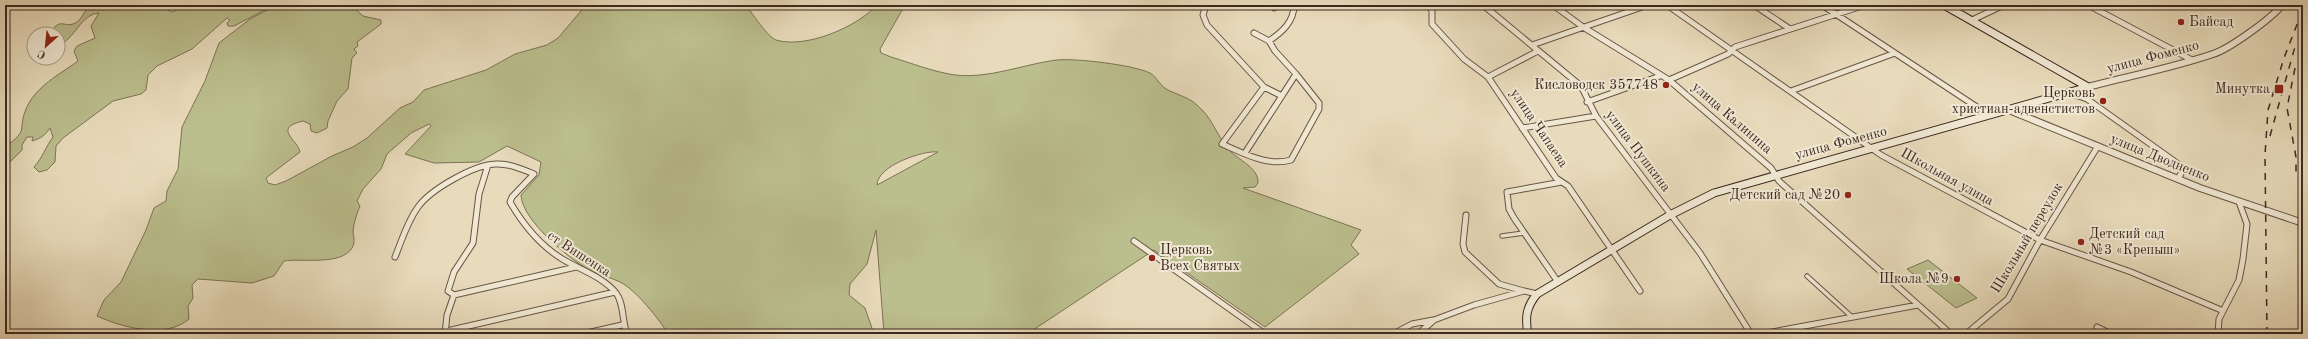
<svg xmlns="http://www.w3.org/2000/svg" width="2308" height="339" font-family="'Old Standard TT',serif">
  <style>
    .green { fill: #bbbe8d; stroke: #7c7356; fill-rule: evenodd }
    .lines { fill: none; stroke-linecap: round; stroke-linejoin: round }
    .pedestrian-casing { stroke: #685547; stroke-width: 5.5 }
    .minor-casing { stroke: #685547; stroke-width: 7 }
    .tertiary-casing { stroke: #685547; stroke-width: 8 }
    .secondary-casing { stroke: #3d2820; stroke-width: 9 }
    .pedestrian { stroke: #f0e8d3; stroke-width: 3.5 }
    .minor { stroke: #f0e8d3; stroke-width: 5 }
    .tertiary { stroke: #f0e8d3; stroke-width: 6 }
    .secondary { stroke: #f0e8d3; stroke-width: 7 }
    .rail { stroke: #3d2820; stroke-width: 1.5; stroke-dasharray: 7 7; stroke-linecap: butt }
    .poi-dot { fill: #8f2418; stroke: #f0e8d3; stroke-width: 1.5 }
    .labels { text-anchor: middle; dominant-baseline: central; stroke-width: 4; stroke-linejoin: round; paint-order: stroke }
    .poi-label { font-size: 14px; fill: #3d2820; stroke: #f0e8d3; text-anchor: end }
    .street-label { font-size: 14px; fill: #3d2820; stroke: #f0e8d3 }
  </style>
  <rect width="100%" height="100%" fill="#e8dbbb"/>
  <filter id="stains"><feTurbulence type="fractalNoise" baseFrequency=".005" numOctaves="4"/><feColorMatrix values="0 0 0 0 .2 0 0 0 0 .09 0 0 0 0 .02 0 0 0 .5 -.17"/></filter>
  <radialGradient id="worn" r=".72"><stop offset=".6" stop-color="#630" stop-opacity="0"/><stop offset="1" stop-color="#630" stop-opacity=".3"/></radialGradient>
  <path class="green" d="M103,5H162V8L173,12L186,5H274L234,26H228L227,23L230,20L227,18L192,49L157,66L148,75L146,90L141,94L113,101L63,138L56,146L55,162L47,170L39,172L34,167C43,157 45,148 53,137L50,128C45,135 42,138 32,141L33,137H27L22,145V150L9,163L5,179V147C30,129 17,131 26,109C35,87 60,74 78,61L74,51L77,46L95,38L91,26L99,13C81,14 75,39 58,46V34H50C60,15 65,30 77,22C82,19 83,13 87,9C91,6 98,7 103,5Z
    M277,5H351L363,16L381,20V24L357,42L358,46L354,49L357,53L352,58L348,89L337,101L328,121L327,128L317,133L311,131L310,124L303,121C272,128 298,140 300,152L266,178L268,183L275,185L286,181L332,156L353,147L367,138L400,108L413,102L424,90L486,70L515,54L547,45L558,38L586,5H747C750,12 769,38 776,40C806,49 857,27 877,5H905L880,49L881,53L891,57C911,63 934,72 955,75C989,79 1024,64 1057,60C1075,58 1134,65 1150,73C1157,77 1160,87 1170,91C1185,98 1190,97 1203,111C1212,120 1218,136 1226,146C1234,159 1259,166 1258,183L1255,187L1243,188L1361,230L1351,245L1359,254L1265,327L1154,250L1027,334H884L876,230L867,264L850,284L849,295L865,308L874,334H668C660,320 635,289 620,282C610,277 599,275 589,270C568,258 522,220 521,195L539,175L541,162L507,146L479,162L434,163L405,154L431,126L429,124L411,133L387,154L381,169L363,189L357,201L360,206C357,213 354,222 353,230C353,236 356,242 352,248C341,266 301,258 284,261L274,276L252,283L198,279L192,285L193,298L188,306L189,319C166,339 123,328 97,316L104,300L121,282L146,230L154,208L166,201L167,191L178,169L182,127L205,81L219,43L250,19ZM938,152L877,185C877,166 923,150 938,152Z
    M1928,260L1977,298L1956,308L1907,269Z"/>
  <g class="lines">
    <g class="pedestrian-casing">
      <path id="pedestrian" d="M1502,236L1524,233
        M1807,276L1852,317
        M1791,328L1796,334"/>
    </g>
    <g class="minor-casing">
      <path id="minor" d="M1206,5L1203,15L1207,25L1264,87L1282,96
        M1273,5L1274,8
        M1428,5L1432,11V24L1464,59L1488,77L1556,178L1568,186L1640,291
        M1483,5L1581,86L1596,116L1700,253L1751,334
        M1553,5L1583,27L1669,80L1771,168L1779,181L1951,334
        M1667,5L1881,155L2040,240L2131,272L2221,310
        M1754,5L1790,29
        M1822,5L1989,115
        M2088,5L2192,60
        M1972,20L2004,5
        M1254,33L1269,41L1275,51L1296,74
        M1269,41C1282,32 1294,22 1294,5
        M1532,45L1648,5
        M1488,77L1538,51
        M1669,80L1728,54L1735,47L1865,5
        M1791,91L1895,53
        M2070,93L2087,99L2184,168L2178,179
        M1587,102L1660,76
        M1522,128L1596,116
        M1245,153L1296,74L1319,103V109L1291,160C1268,167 1243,153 1222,144L1264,87
        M1466,215L1463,244L1465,252L1499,284L1524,291
        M1134,241L1265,334
        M395,257C402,240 407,222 418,207C431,189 474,165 495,164C508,163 522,169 534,174L512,197L510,202C524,226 540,246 564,260C581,270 603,277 616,293C624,303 622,321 627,334
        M1558,282L1514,218L1509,209L1507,192L1562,182
        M454,295L576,267
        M2097,327L2111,334
        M447,331L615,292
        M445,334L447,315L454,295L448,291L454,272L473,243L479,194L488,165
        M582,334L622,325
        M1393,334L1412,324L1433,320
        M1418,334L1434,320L1474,305L1524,291L1537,294
        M1761,334L1918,305
        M1966,334L2008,299L2040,240L2098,146
        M2218,334L2219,319L2239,280L2243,259L2247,224L2239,202"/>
    </g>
    <g class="tertiary-casing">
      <path id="tertiary" d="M2088,87C2129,76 2172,68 2213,54C2229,49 2271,19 2282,5
        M2009,110L2200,188L2303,223"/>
    </g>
    <g class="secondary-casing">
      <path id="secondary" d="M1944,5L2088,87
        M1528,334C1525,318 1526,307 1537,294L1670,215L1714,193L2088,87"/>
    </g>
    <use href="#pedestrian" class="pedestrian"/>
    <use href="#minor" class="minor"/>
    <use href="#tertiary" class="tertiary"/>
    <use href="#secondary" class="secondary"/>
    <path class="rail" d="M2295,68L2287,108L2296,157V172
      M2270,136L2296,43
      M2267,334L2265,155L2268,110L2284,58L2303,9"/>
  </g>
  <g class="poi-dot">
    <circle cx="2181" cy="22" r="4"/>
    <circle cx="1666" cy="85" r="4"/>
    <rect x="2274" y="84" width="10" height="10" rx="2"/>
    <circle cx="2103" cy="101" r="4"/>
    <circle cx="1848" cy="195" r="4"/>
    <circle cx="2081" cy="242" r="4"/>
    <circle cx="1152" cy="258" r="4"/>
    <circle cx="1957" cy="279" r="4"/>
  </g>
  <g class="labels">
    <g class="poi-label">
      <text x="2189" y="22" text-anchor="start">Байсад</text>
      <text x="1658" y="85">Кисловодск 357748</text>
      <text x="2270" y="89">Минутка</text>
      <text x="2095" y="93">Церковь<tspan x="2095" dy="16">христиан-адвенстистов</tspan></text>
      <text x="1840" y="195">Детский сад №20</text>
      <text x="2089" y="234" text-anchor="start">Детский сад<tspan x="2089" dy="16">№3 «Крепыш»</tspan></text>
      <text x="1160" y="250" text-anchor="start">Церковь<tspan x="1160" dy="16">Всех Святых</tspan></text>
      <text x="1949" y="279">Школа №9</text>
    </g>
    <g class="street-label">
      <text transform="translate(2153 57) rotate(-15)">улица Фоменко</text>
      <text transform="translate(1732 118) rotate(41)">улица Калинина</text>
      <text transform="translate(1539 128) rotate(56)">улица Чапаева</text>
      <text transform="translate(1841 143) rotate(-15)">улица Фоменко</text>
      <text transform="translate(1638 151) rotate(53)">улица Пушкина</text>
      <text transform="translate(2160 158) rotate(22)">улица Дводненко</text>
      <text transform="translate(1947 177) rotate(29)">Школьная улица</text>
      <text transform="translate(2027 238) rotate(-59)">Школьный переулок</text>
      <text transform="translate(579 254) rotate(33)">ст Вишенка</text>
    </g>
  </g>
  <rect width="2308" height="339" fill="none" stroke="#e8dbbb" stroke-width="20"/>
  <rect x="6" y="6" width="2296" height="327" fill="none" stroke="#3d2820" stroke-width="2"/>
  <rect x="10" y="10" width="2288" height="319" fill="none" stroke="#3d2820"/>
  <g transform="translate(46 46) rotate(207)"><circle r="19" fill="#f0e8d3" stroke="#a89b8b"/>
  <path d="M0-3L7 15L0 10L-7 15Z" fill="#8f2418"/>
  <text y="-6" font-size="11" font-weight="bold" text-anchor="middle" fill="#3d2820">С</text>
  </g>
  <rect width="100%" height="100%" filter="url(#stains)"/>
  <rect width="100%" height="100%" fill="url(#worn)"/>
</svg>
